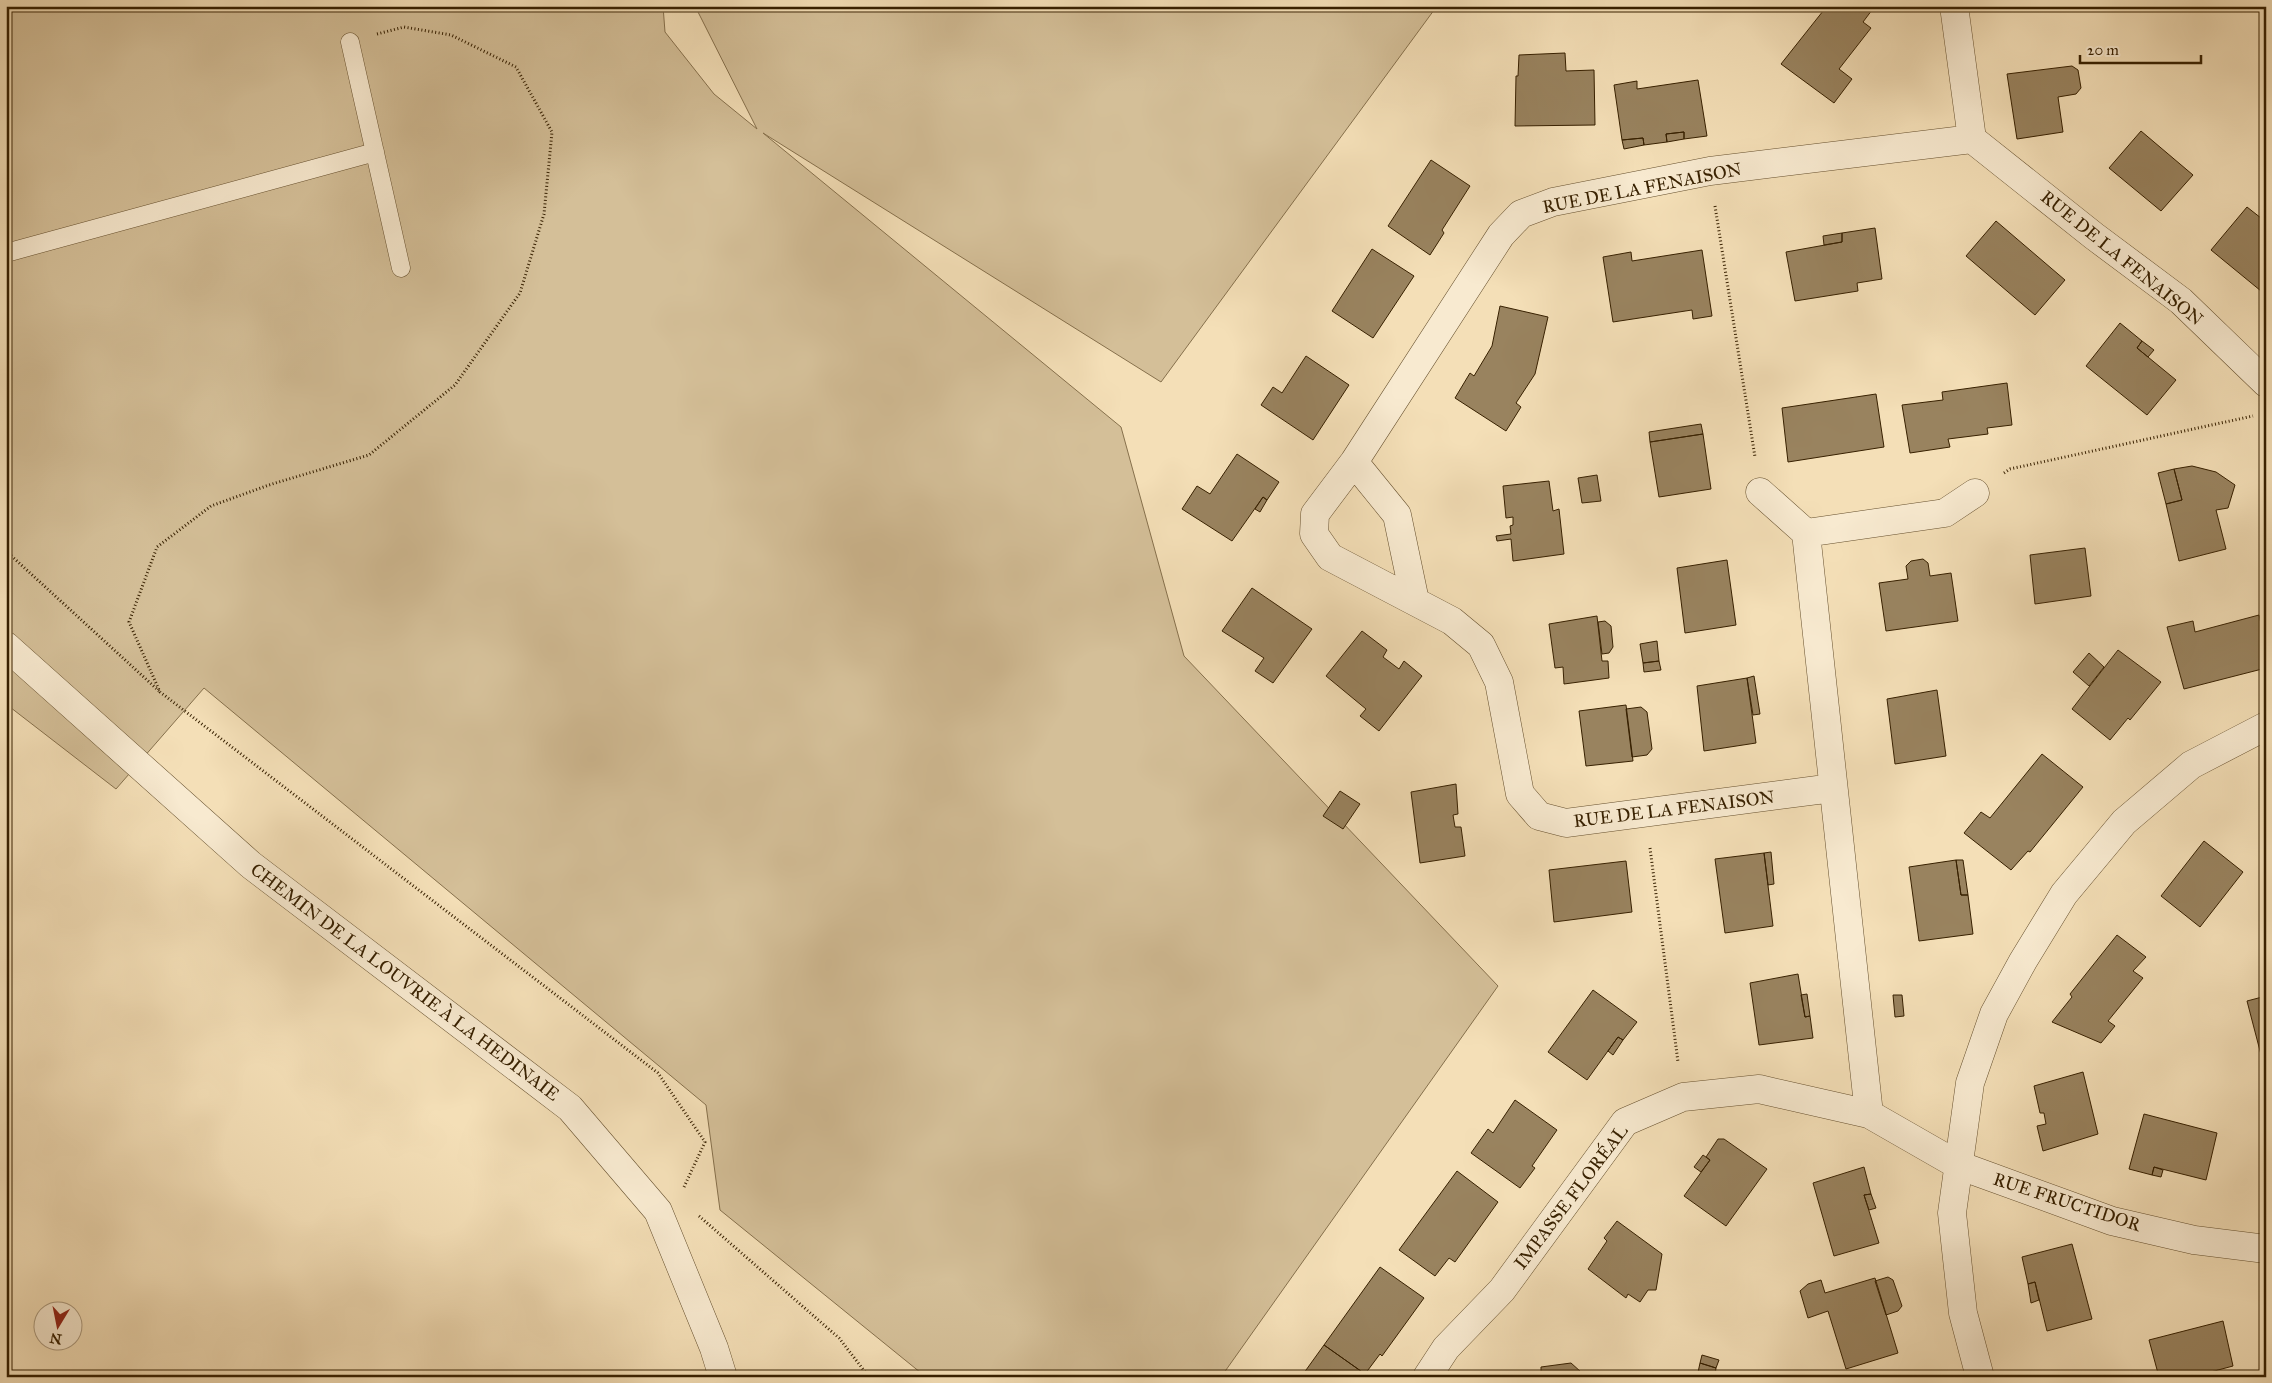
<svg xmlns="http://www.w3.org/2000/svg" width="2272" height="1383" font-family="'IM FELL Great Primer',serif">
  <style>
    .green { fill: #d4bf98; stroke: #86704c }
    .building { fill: #99835f; stroke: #372000 }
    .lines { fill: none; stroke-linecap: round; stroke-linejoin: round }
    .lane-casing { stroke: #66502e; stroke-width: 19 }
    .street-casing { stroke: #66502e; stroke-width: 29 }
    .path { stroke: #372000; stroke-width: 3; stroke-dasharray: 1 2.5; stroke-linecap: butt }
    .lane { stroke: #f8ead0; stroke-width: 18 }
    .street { stroke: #f8ead0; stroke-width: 28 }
    .labels { text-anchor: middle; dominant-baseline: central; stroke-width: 4; stroke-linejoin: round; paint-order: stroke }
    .street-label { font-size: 18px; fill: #372000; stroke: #f8ead0 }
  </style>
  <rect width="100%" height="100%" fill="#f4dfb7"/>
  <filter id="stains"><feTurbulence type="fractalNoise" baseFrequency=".004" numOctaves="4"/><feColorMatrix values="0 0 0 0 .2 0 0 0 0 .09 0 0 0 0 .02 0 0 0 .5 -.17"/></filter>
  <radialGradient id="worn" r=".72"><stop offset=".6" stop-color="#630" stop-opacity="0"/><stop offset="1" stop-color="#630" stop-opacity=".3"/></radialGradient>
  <path class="green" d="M6,6H663L665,32L714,94L757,129L695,6H1437L1161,382L763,133L1121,427L1184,656L1498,986L1221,1377H926L720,1210L706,1105L204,688L116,789L6,704Z"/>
  <path class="building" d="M1827,6H1871L1872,10L1863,22L1871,28L1839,69L1852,79L1834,103L1781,64Z
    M2263,6H2266V39Z
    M1565,53L1566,71L1594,70L1595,125L1515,126L1516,76H1518L1519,55Z
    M2072,66L2078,70L2081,88L2076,94L2058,97L2063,132L2017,139L2007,74Z
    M1698,80L1707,136L1684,139V132L1666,134L1667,142L1644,145L1643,138L1622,140L1614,85L1637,81V89Z
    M2141,131L2193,175L2161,211L2109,168Z
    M1684,132V139L1667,142L1666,134Z
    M1643,138L1644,145L1624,149L1622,140Z
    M1431,160L1470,186L1442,230L1444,233L1430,255L1388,226Z
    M2247,207L2266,222V285L2261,291L2211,250Z
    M1996,221L2065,280L2035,315L1966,256Z
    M1875,228L1882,279L1857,283L1858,291L1795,301L1786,252L1842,242V233Z
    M1842,233V242L1824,245L1823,236Z
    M1372,249L1414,276L1373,338L1332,311Z
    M1702,250L1712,316L1693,319L1692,310L1613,322L1603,257L1631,252L1632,261Z
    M1500,306L1548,317L1535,374L1516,403L1521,407L1506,431L1455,398L1470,373L1474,376L1492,346Z
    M2120,323L2142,341L2137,348L2176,380L2147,415L2086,366Z
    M2142,341L2154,350L2148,357L2137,348Z
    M1306,356L1349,385L1313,440L1261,405L1273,387L1282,393Z
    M2007,383L2012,425L1987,428L1988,434L1948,439L1950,447L1910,453L1902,405L1943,400L1942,392Z
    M1876,394L1884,447L1788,462L1782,408Z
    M1701,424L1703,434L1650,442L1649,432Z
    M1703,434L1711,489L1659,497L1650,442Z
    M1237,454L1279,482L1267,500L1263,497L1232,541L1182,509L1197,486L1210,494Z
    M2192,466L2216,472L2235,485L2228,508L2216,510L2226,549L2179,561L2166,504L2182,500L2174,469Z
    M2174,469L2182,500L2166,504L2158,473Z
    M1597,475L1601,501L1582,503L1578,478Z
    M1549,481L1553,511L1559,509L1564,554L1513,561L1511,539L1497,541L1496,536L1511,534L1510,526L1513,525V517L1506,518L1503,486Z
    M1263,497L1267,500L1260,512L1255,509Z
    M2085,548L2091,596L2035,604L2030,555Z
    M1923,559L1928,563L1930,576L1951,573L1958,621L1886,631L1879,583L1908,579L1906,566L1911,561Z
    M1727,560L1736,625L1685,633L1677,568Z
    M1252,588L1312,629L1273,683L1255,671L1264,658L1222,631Z
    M2259,615L2266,645V668L2184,689L2167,627L2193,621L2195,632Z
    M1597,616L1602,661H1608L1609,678L1564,684L1563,667L1555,668L1549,624Z
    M1605,621L1611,626L1613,647L1609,653L1602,654L1598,622Z
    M1362,631L1387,650L1383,657L1399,669L1404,661L1422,676L1379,731L1360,716L1366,709L1326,676Z
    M1657,641L1659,661L1643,663L1640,644Z
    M2118,650L2161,682L2130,720L2128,718L2110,740L2072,709Z
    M2089,653L2104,667L2089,686L2073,672Z
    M1659,661L1661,670L1644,672L1643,663Z
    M1754,676L1760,714L1753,715L1747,678Z
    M1747,678L1756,743L1704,751L1697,686Z
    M1937,690L1946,756L1895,764L1887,699Z
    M1626,705L1633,761L1586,766L1579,711Z
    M1641,707L1647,712L1652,749L1647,755L1632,757L1626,709Z
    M2042,754L2083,787L2030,852L2028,851L2011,870L1964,833L1981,812L1990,818Z
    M1456,784L1458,814L1453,815L1455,827H1461L1465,856L1420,863L1411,792Z
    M1340,791L1360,804L1343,829L1323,816Z
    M2204,841L2243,872L2200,927L2161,896Z
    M1771,852L1774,884L1768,885L1764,853Z
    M1764,853L1773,926L1725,933L1715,859Z
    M1956,860L1961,895H1968L1973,934L1919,941L1909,867Z
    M1956,860H1963L1968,895H1961Z
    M1626,861L1632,912L1554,922L1549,870Z
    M2117,935L2146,957L2133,971L2143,978L2108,1021L2115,1026L2101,1043L2052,1022L2072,997L2070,994Z
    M1798,974L1805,1017L1810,1016L1813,1038L1759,1045L1750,983Z
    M1593,990L1637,1022L1623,1040L1618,1037L1587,1080L1548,1052Z
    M1807,994L1810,1016L1805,1017L1801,995Z
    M1893,995H1902L1904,1016L1895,1017Z
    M2266,996V1070H2265L2247,1001Z
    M1618,1037L1623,1040L1613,1055L1608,1051Z
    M2083,1072L2098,1134L2043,1151L2037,1126L2046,1124L2044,1113H2040L2034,1086Z
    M1515,1100L1557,1130L1532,1166L1535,1168L1520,1188L1471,1153L1488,1129L1493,1133Z
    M2144,1114L2217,1133L2206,1180L2154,1167L2152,1175L2129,1169Z
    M1718,1139H1724L1767,1169L1726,1226L1684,1196L1710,1160L1706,1157Z
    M1703,1155L1710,1160L1701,1172L1694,1167Z
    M1864,1167L1871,1194L1864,1195L1879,1243L1834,1256L1813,1183Z
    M2154,1167L2163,1170L2161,1177L2152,1175Z
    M1457,1171L1498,1202L1455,1262L1449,1258L1435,1276L1399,1250Z
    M1871,1194L1876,1208L1869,1210L1864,1195Z
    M1617,1221L1662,1254L1656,1290H1648L1640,1302L1628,1294L1626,1298L1588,1269L1607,1241L1604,1238Z
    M2072,1244L2092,1319L2047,1331L2035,1282L2028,1284L2022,1257Z
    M1380,1267L1424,1298L1382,1356L1380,1354L1365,1374L1324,1345Z
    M1888,1277L1893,1280L1902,1306L1898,1311L1886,1315L1875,1281Z
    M1875,1278L1898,1353L1846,1369L1828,1311L1808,1318L1800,1291L1808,1284L1821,1280L1825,1293Z
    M2035,1282L2039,1300L2031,1303L2028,1284Z
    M2223,1321L2233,1366L2192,1377H2159L2149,1340Z
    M1324,1345L1365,1374L1369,1377H1301Z
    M1702,1355L1719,1360L1716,1368L1700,1363Z
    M1571,1363L1581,1372V1377H1541V1367Z
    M1700,1363L1716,1368L1715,1375L1722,1377H1697Z
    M2107,1372L2108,1377H2085Z"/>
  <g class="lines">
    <g class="lane-casing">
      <path id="lane" d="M350,42L401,268
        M6,253L375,152"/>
    </g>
    <g class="street-casing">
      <path id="street" d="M1954,6L1972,139
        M1354,462L1397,515L1415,601
        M1760,492L1806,533
        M6,646L251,865L570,1108L658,1211L714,1348L723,1377
        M1833,788L1566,823L1539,816L1520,794L1499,682L1481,645L1452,621L1330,557L1314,534L1315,514L1354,462L1501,235L1521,214L1553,202L1710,171L1972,139L2094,236L2181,301L2266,383
        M1869,1114L1806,533L1945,513L1975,493
        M1427,1377L1446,1348L1502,1290L1625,1122L1683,1097L1759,1089L1869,1114L1958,1165L2112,1221L2194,1240L2266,1249
        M1980,1377L1963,1313L1952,1213L1970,1083L1994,1014L2023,961L2064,894L2124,822L2191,765L2266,726"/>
    </g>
    <path class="path" d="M377,34L404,27L451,35L516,67L552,132L544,214L520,293L455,385L369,455L269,485L211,506L157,547L129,622L160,692L658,1073L705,1142L684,1187
      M1715,206L1755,457
      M2004,473L2010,469L2253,416
      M6,551L159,691
      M1650,848L1678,1062
      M699,1216L839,1338L869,1377"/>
    <use href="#lane" class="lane"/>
    <use href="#street" class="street"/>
  </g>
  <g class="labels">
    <g class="street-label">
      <text transform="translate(1642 188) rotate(-11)">RUE DE LA FENAISON</text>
      <text transform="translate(2122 258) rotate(39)">RUE DE LA FENAISON</text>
      <text transform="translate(1674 809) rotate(-7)">RUE DE LA FENAISON</text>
      <text transform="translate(405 982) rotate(37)">CHEMIN DE LA LOUVRIE À LA HEDINAIE</text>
      <text transform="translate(1571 1197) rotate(-53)">IMPASSE FLORÉAL</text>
      <text transform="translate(2067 1202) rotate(18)">RUE FRUCTIDOR</text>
    </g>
  </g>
  <rect width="2272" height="1383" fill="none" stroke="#f4dfb7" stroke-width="25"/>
  <rect x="8" y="8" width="2257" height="1368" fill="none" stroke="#372000" stroke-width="2.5"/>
  <rect x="12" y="12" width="2247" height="1358" fill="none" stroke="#372000"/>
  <g transform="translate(58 1326) rotate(190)"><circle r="24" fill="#f8ead0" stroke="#ab997d"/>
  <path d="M0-4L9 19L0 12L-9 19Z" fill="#8f2418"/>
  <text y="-8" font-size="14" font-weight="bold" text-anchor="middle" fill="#372000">N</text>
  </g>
  <path d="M2080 55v8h121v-8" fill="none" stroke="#372000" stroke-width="2.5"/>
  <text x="2087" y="55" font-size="15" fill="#372000" stroke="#f8ead0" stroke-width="4" paint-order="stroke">20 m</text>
  <rect width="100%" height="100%" filter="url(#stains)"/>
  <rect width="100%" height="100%" fill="url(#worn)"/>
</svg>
